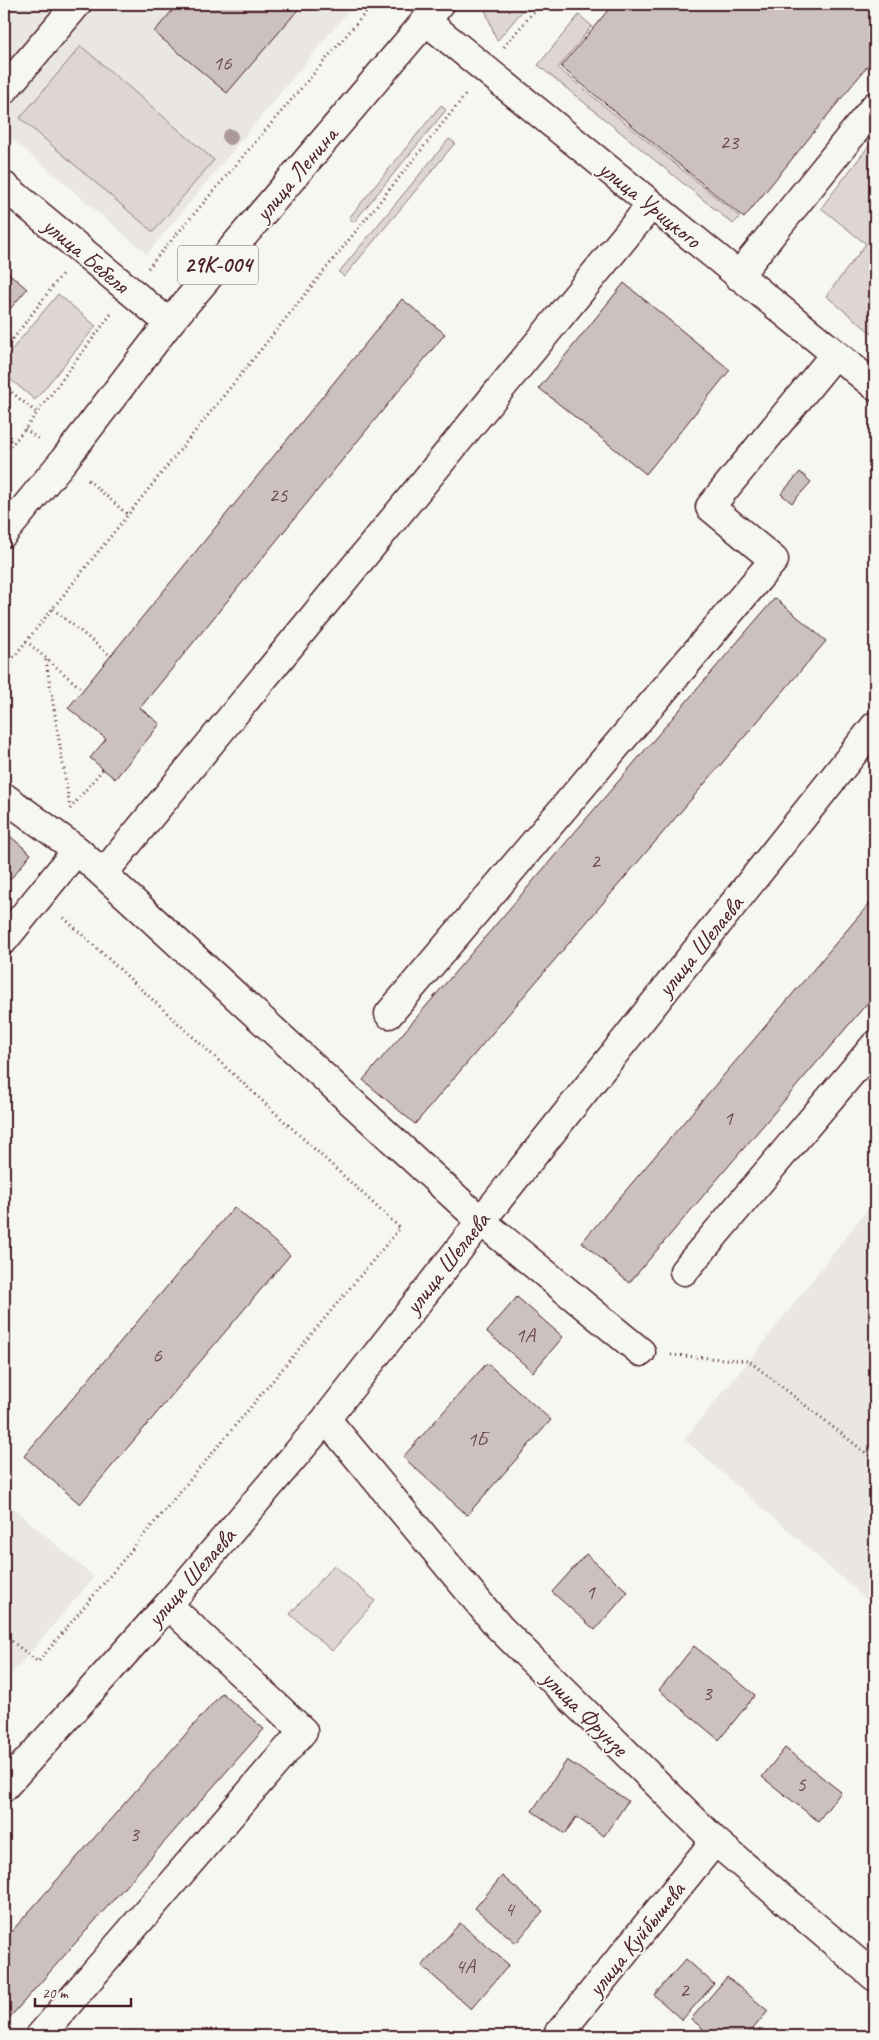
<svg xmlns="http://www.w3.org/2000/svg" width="879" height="2040" font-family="Caveat,sans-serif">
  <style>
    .built { fill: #e9e6e3 }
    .green { fill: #ddd6d5; stroke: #947a80 }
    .building { fill: #ccc1c0; stroke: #4a1f2b }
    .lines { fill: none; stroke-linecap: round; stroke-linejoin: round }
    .minor-casing { stroke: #4a1f2b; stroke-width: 31 }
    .major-casing { stroke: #4a1f2b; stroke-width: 31 }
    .path { stroke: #4a1f2b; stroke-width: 3; stroke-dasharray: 1 4; stroke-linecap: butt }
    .minor { stroke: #f6f6f2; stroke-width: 28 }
    .major { stroke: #f6f6f2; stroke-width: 28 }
    .tree { fill: #ac999c }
    .labels { text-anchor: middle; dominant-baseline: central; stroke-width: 4; stroke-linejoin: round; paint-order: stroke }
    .number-label { font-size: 21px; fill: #6a4850 }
    .shield { fill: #f6f6f2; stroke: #7e6067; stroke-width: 1 }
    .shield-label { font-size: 22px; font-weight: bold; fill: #4a1f2b }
    .street-label { font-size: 24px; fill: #4a1f2b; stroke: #f6f6f2 }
  </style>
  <rect width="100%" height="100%" fill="#f6f6f2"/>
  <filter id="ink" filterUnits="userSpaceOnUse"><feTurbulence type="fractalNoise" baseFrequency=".02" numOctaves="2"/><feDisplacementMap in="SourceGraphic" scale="10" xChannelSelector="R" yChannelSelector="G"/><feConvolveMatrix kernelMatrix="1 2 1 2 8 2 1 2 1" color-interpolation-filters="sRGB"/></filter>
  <g filter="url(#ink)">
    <path class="built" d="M4,4H354L147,254L4,132Z
      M875,1200V1607L684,1439L749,1361Z
      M4,1500L94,1577L4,1683Z"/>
    <path class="green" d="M483,4H528L497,41Z
      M579,15L592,26L558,68L740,217L733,224L538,65Z
      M81,46L214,160L153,232L20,118Z
      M441,105L446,110L354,222L349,218Z
      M875,138V336L826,296L866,244L821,208Z
      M449,139L455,143L344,277L339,272Z
      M58,294L96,326L35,400L4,374V359Z
      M334,1565L375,1601L332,1651L290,1614Z"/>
    <path class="building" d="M178,4H303L227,93L154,32Z
      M613,4H875V57L744,218L561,67Z
      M4,269L27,289L4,316Z
      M624,283L730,370L646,474L539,388Z
      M402,299L445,334L140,708L160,724L115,779L90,758L106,739L68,708Z
      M800,472L811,482L792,503L781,494Z
      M775,598L826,641L415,1124L363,1080Z
      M4,831L31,854L4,887Z
      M875,897V994L629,1283L582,1242Z
      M234,1207L290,1255L80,1504L24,1456Z
      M517,1297L563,1337L533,1372L487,1332Z
      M487,1363L551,1420L467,1515L403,1457Z
      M586,1554L628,1592L595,1630L552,1592Z
      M694,1646L755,1695L719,1740L659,1690Z
      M222,1693L264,1729L4,2024V1940Z
      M785,1748L841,1792L818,1821L762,1777Z
      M567,1760L628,1801L604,1836L576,1817L565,1834L532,1811Z
      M502,1876L543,1911L516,1943L475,1908Z
      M460,1923L509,1965L471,2009L422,1966Z
      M686,1959L714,1984L682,2020L654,1995Z
      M727,1977L768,2011L747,2036H712L691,2019Z"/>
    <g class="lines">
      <g class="minor-casing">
        <path id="minor" d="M426,21L875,386
          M4,90L77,4
          M4,186L169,323
          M738,276L875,106
          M4,797L77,850L481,1221L641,1352
          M103,874L651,205
          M4,940L77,850
          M389,1014L774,560L710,507L835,354
          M684,1271L875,1045
          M326,1419L499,1627L715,1841L875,1977
          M4,1787L168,1605L326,1419L481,1221L875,726
          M40,2036L303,1731L168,1605
          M557,2036L715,1841"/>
      </g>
      <g class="major-casing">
        <path id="major" d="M4,533L64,460L169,323L440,4"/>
      </g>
      <path class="path" d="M504,47L540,4
        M148,268L373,4
        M4,332L12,340
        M4,351L62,274
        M4,386L37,413
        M25,429L41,441
        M4,454L25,429L111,314
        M88,480L128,515
        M53,609L111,656
        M26,641L83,690
        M46,660L70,808
        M4,669L467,93
        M70,809L103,769
        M671,1355L749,1361L875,1460
        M4,1635L38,1662L400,1228L63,917"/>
      <use href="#minor" class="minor"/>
      <use href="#major" class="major"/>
    </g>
    <circle class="tree" cx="230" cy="137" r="8"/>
  </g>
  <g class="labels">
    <g class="number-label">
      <text x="222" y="63">16</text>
      <text x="729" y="142">23</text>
      <text x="278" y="495">25</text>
      <text x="595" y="861">2</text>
      <text x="728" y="1118">1</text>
      <text x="525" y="1335">1А</text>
      <text x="157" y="1355">6</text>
      <text x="477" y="1439">1Б</text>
      <text x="590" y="1592">1</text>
      <text x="707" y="1693">3</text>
      <text x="801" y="1784">5</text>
      <text x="134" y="1834">3</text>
      <text x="509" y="1909">4</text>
      <text x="465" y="1966">4А</text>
      <text x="684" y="1990">2</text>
    </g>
    <rect class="shield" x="178" y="245.5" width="80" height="39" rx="4"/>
    <g class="shield-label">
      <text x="218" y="265">29К-004</text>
    </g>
    <g class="street-label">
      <text transform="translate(296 174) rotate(-50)">улица Ленина</text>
      <text transform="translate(650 204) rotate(39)">улица Урицкого</text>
      <text transform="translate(86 255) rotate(40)">улица Бебеля</text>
      <text transform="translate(700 946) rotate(-51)">улица Шелаева</text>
      <text transform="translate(447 1263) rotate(-52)">улица Шелаева</text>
      <text transform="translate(191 1577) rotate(-49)">улица Шелаева</text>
      <text transform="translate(585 1713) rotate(45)">улица Фрунзе</text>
      <text transform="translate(636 1939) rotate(-51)">улица Куйбышева</text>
    </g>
  </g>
  <rect width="879" height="2040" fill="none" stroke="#f6f6f2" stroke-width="20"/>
  <rect x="10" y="10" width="859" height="2020" fill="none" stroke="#4a1f2b" stroke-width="2" filter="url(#ink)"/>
  <path d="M35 1998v8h96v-8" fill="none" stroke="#4a1f2b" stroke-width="2.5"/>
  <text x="42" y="1998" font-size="15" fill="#4a1f2b" stroke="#f6f6f2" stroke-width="4" paint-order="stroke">20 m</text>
</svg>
